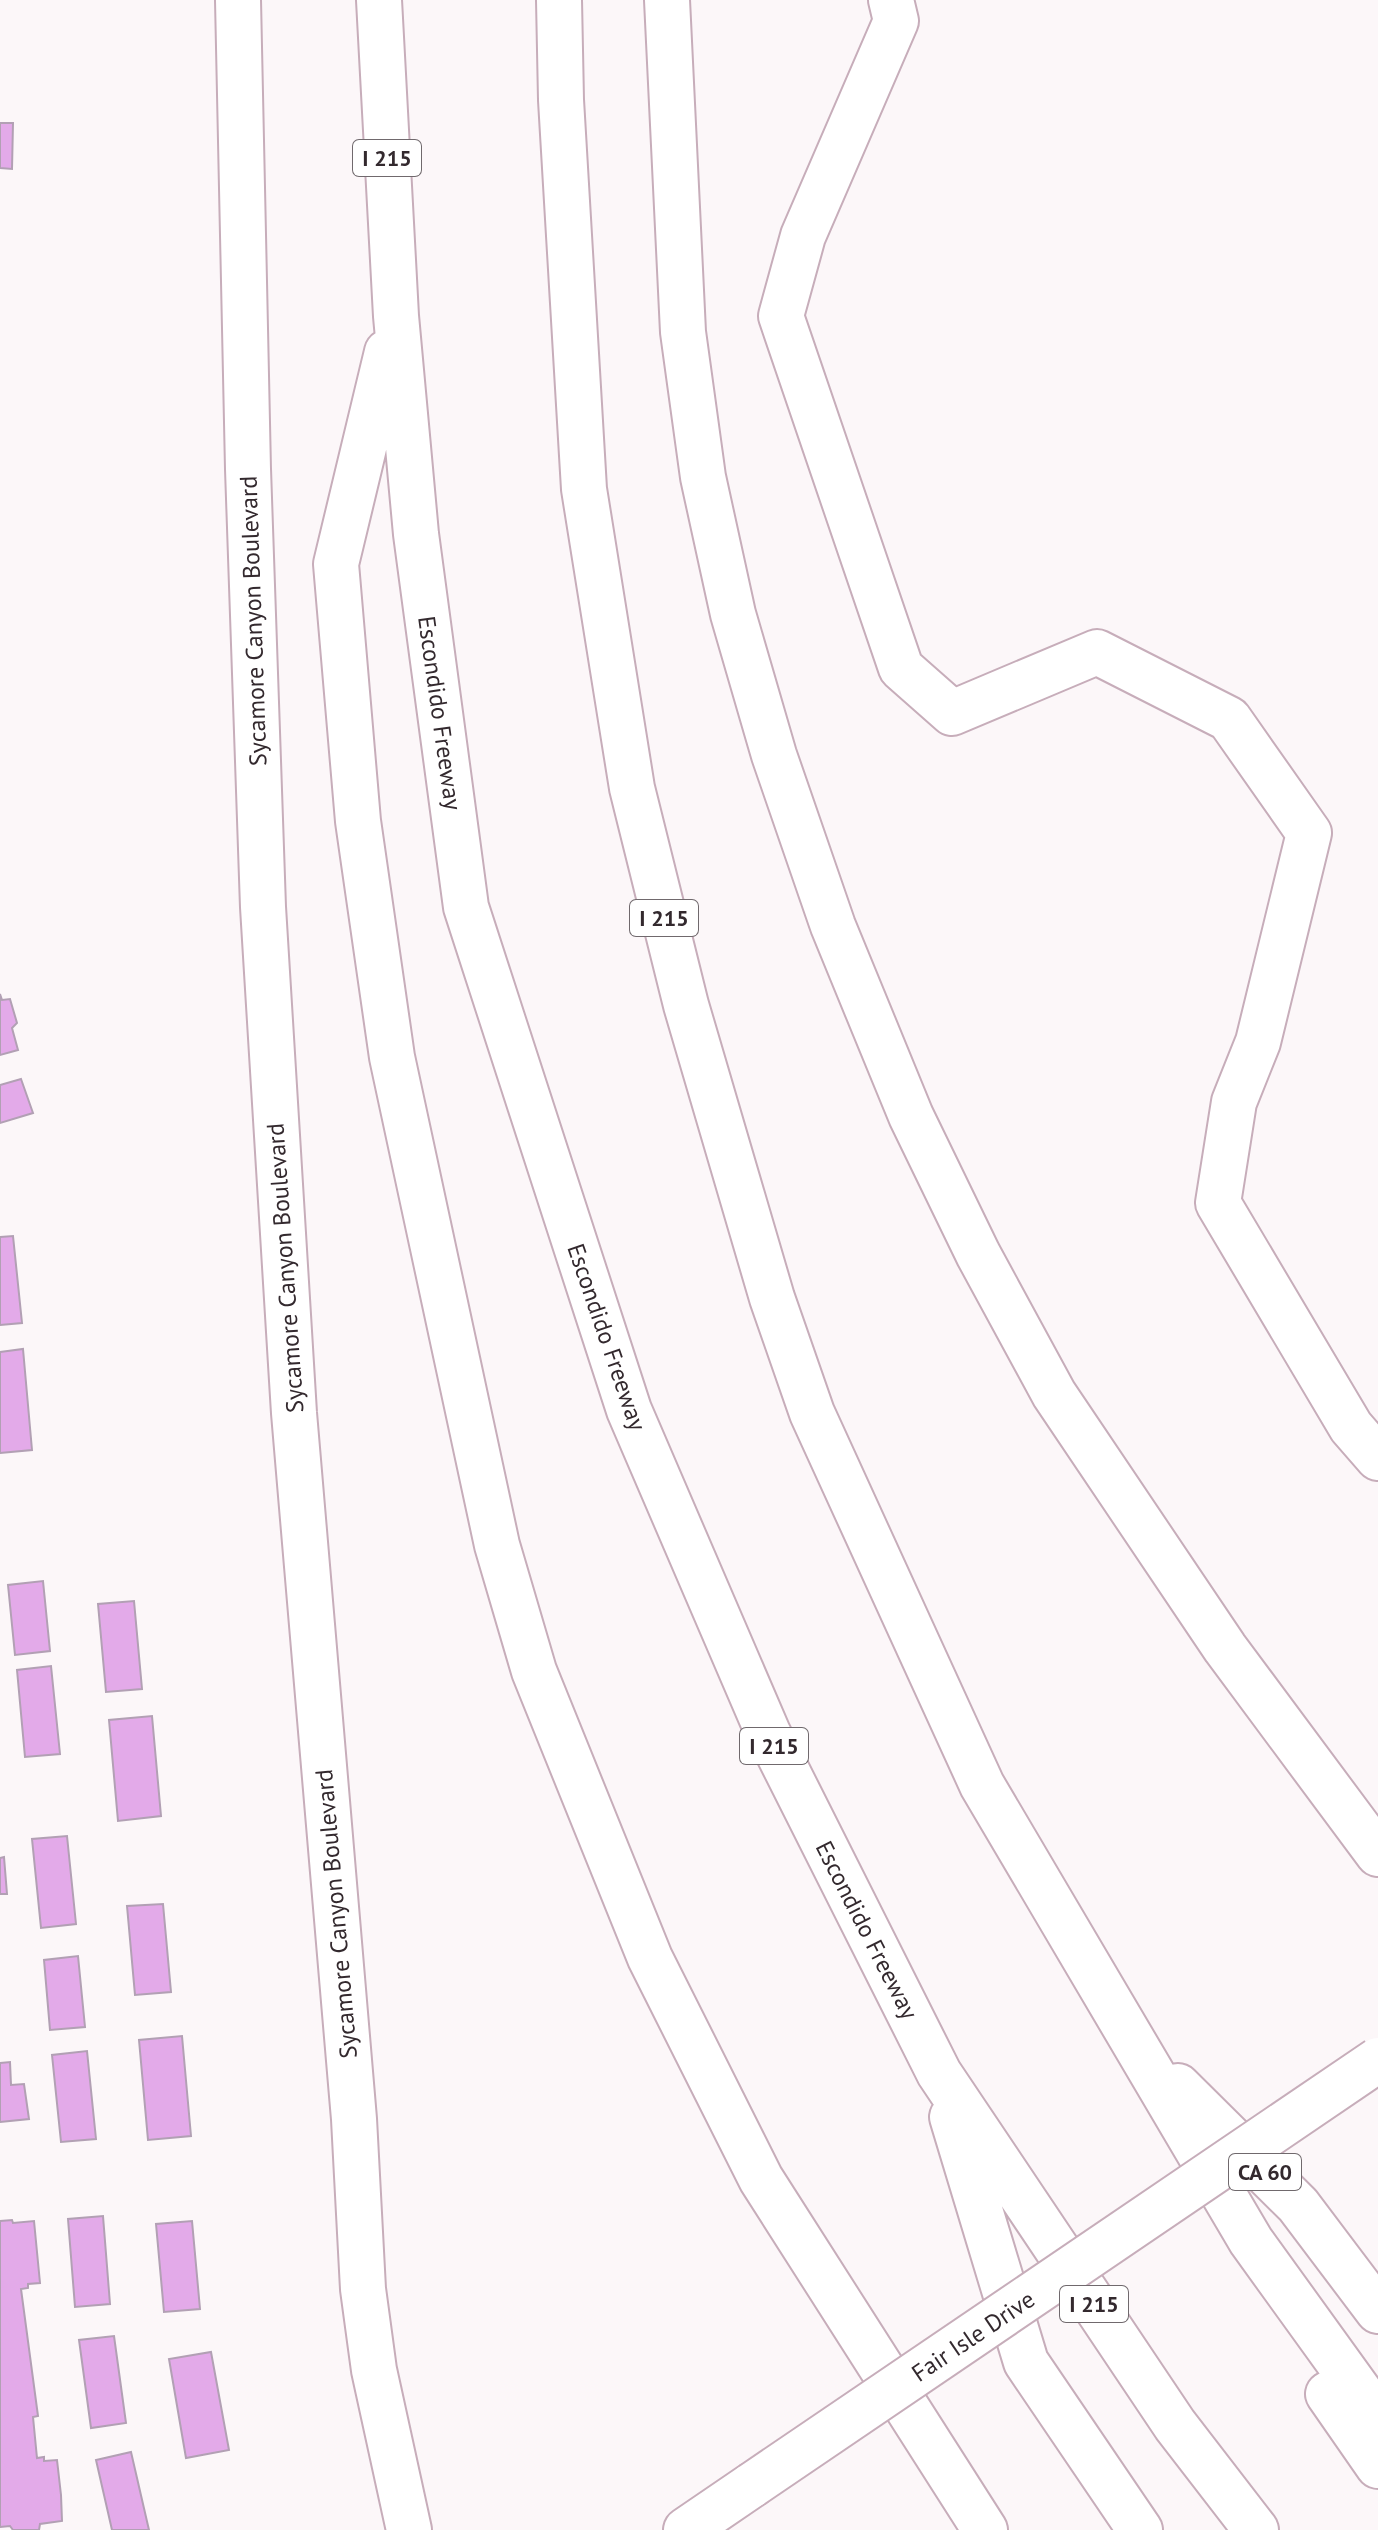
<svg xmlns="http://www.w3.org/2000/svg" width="1378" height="2530" font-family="'PT Sans',sans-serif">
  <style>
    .building { fill: #e3aae9; stroke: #b2a0b4; stroke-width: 2 }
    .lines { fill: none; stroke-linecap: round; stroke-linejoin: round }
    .minor-casing { stroke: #c7adba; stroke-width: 48 }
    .major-casing { stroke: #c7adba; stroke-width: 48 }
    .highway-casing { stroke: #c7adba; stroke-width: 48 }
    .minor { stroke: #fff; stroke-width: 44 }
    .major { stroke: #fff; stroke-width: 44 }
    .highway { stroke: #fff; stroke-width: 44 }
    .major-bridge-casing { stroke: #c7adba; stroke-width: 48; stroke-linecap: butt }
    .major-bridge { stroke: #fff; stroke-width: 44 }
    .labels { text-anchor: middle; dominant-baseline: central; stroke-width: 6; stroke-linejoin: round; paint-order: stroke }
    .shield { fill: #fff; stroke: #70696d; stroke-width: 2 }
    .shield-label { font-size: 22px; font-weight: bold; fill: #33292e }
    .street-label { font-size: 24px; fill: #33292e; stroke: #fff }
  </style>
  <rect width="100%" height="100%" fill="#fcf7f9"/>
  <path class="building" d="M0,123H13L12,169L0,168Z
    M0,994L2,1000L10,999L17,1023L12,1028L18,1050L0,1055Z
    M21,1079L33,1113L0,1123V1085Z
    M13,1236L22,1323L0,1325V1237Z
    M23,1349L32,1450L0,1453V1352Z
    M43,1581L50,1651L15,1655L8,1585Z
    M134,1601L142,1689L106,1692L98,1604Z
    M51,1666L60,1754L25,1757L17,1670Z
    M152,1716L161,1816L118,1821L109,1720Z
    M67,1836L76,1924L41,1928L32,1839Z
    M4,1857L7,1894H0V1858Z
    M163,1904L171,1992L135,1995L127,1906Z
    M78,1956L85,2027L50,2030L44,1960Z
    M182,2036L191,2136L148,2140L139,2040Z
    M87,2051L96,2139L61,2142L52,2055Z
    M10,2062L11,2085L24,2084L29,2119L0,2122V2063Z
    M103,2216L110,2304L75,2307L68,2219Z
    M12,2220L13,2223L34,2221L40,2283L28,2284V2288L21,2289L38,2416L33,2417L37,2458L44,2457V2461L57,2460L61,2495L62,2521L40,2524L39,2530H13L10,2526L0,2527V2221Z
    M192,2221L200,2309L164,2312L156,2224Z
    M114,2336L126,2423L91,2428L79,2340Z
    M211,2352L229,2450L186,2458L169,2359Z
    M131,2452L149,2530H112L96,2460Z"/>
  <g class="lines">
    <g class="minor-casing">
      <path id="minor" d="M238,0L248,469L263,907L294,1413L354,2119L363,2289L374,2370L409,2530
        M891,0L896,21L803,236L781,316L901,668L952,713L1097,652L1229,719L1309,833L1258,1042L1234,1102L1218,1203L1351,1427L1378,1458"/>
    </g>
    <g class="major-casing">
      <path id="major" d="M686,2530L752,2485"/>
    </g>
    <g class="highway-casing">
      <path id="highway" d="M379,0L396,316L416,534L466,907L629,1410L768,1733L939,2073L1175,2425L1256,2530
        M559,0L561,100L584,489L632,788L686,1005L772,1298L812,1413L982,1785L1251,2241L1378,2417
        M667,0L683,332L703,477L733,614L774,755L833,926L911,1116L978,1254L1054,1394L1225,1648L1378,1854
        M387,352L336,564L358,821L392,1057L497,1545L534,1671L650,1958L761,2179L985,2530
        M1178,2086L1298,2205L1378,2311
        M952,2117L1026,2362L1140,2530
        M1328,2394L1378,2466"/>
    </g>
    <use href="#minor" class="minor"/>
    <use href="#major" class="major"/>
    <use href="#highway" class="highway"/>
    <g class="major-bridge-casing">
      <path id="major-bridge" d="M752,2485L1378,2060"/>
    </g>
    <use href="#major-bridge" class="major-bridge"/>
  </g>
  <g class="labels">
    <g class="shield">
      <rect x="353" y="140" width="68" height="36" rx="6"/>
      <rect x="630" y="900" width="68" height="36" rx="6"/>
      <rect x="740" y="1728" width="68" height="36" rx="6"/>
      <rect x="1229" y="2154" width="72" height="36" rx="6"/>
      <rect x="1060" y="2286" width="68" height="36" rx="6"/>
    </g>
    <g class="shield-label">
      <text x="387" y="158">I 215</text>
      <text x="664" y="918">I 215</text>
      <text x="774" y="1746">I 215</text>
      <text x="1265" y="2172">CA 60</text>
      <text x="1094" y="2304">I 215</text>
    </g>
    <g class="street-label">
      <text transform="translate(253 621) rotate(-92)">Sycamore Canyon Boulevard</text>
      <text transform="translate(440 713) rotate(82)">Escondido Freeway</text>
      <text transform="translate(285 1268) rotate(-94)">Sycamore Canyon Boulevard</text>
      <text transform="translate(607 1337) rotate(71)">Escondido Freeway</text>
      <text transform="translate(336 1914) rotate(-95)">Sycamore Canyon Boulevard</text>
      <text transform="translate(867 1930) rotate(63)">Escondido Freeway</text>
      <text transform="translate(973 2336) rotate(-34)">Fair Isle Drive</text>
    </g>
  </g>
</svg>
